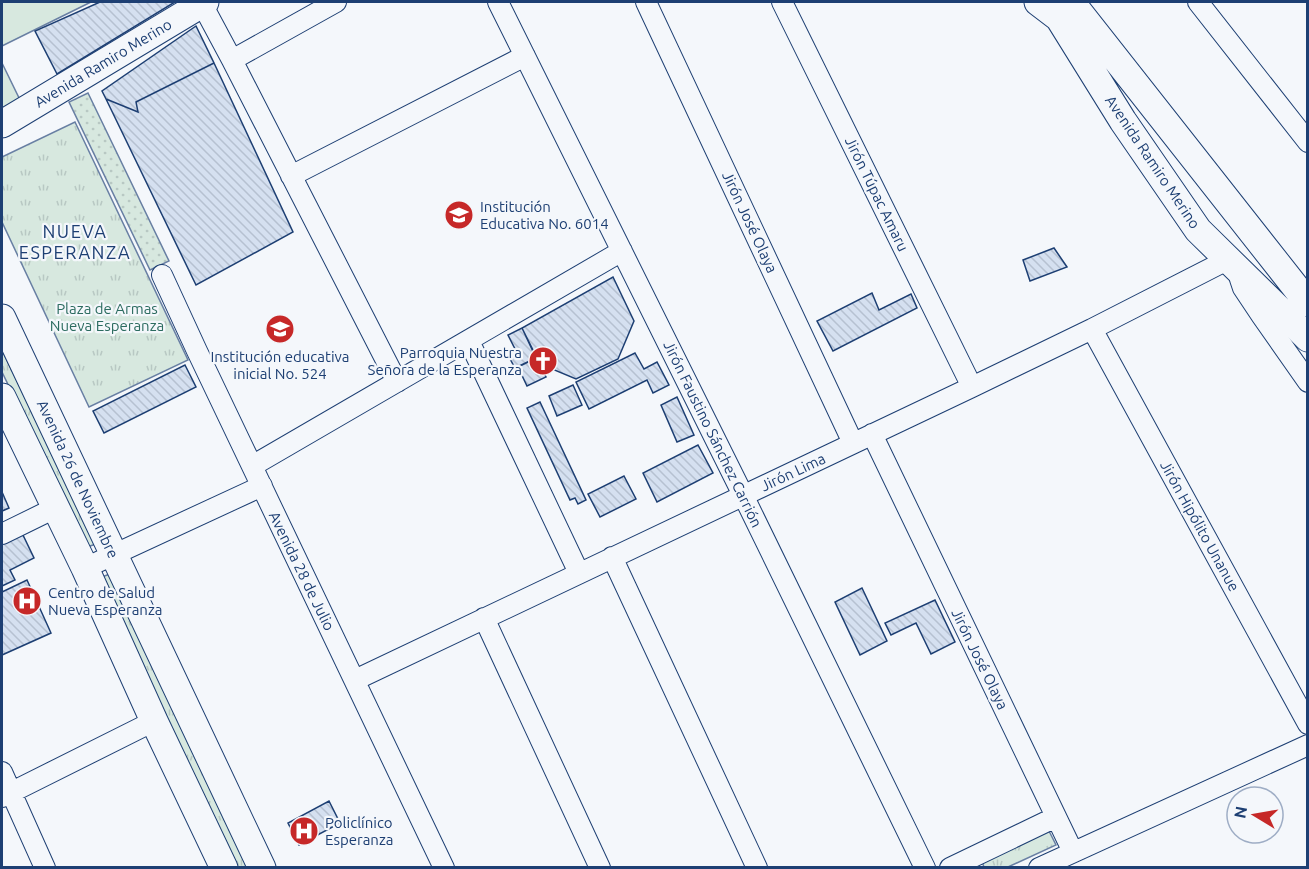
<svg xmlns="http://www.w3.org/2000/svg" width="1309" height="869" font-family="Ubuntu,sans-serif">
  <style>
    .grass { fill: url(#grass-tufts); stroke: #687fa3; stroke-width: 1.5 }
    .garden { fill: url(#garden-dots); stroke: #687fa3; stroke-width: 1.5 }
    .pitch { fill: #d7e8df; stroke: #687fa3; stroke-width: 1.5 }
    .building { fill: url(#building-back-hatch); stroke: #1d3f73; stroke-width: 1.5 }
    .lines { fill: none; stroke-linecap: round; stroke-linejoin: round }
    .street-casing { stroke: #1d3f73; stroke-width: 22 }
    .secondary-casing { stroke: #1d3f73; stroke-width: 29 }
    .street { stroke: #f4f7fb; stroke-width: 20 }
    .secondary { stroke: #f4f7fb; stroke-width: 27 }
    .labels { text-anchor: middle; dominant-baseline: central; stroke-width: 4.5; stroke-linejoin: round; paint-order: stroke }
    .street-label { font-size: 15px; fill: #1d3f73; stroke: #f4f7fb }
    .poi-label { font-size: 15px; fill: #1d3f73; stroke: #f4f7fb; text-anchor: start }
    .park-label { font-size: 15px; fill: #2c6c60; stroke: #f4f7fb }
    .quarter-label { font-size: 18px; letter-spacing: 1.5px; fill: #1d3f73; stroke: #f4f7fb }
  </style>
  <defs>
    <pattern id="grass-tufts" width="24" height="20" patternUnits="userSpaceOnUse" patternTransform="scale(1.5)"><rect width="24" height="20" fill="#d7e8df"/><path d="M3 7l-1-3M5 7V3M7 7l1-3M15 17l-1-3M17 17v-4M19 17l1-3" fill="none" stroke="#b8c8c3"/></pattern>
    <pattern id="garden-dots" width="8" height="8" patternUnits="userSpaceOnUse" patternTransform="scale(1.5)"><rect width="8" height="8" fill="#d7e8df"/><path d="M2 2h.1M6 6h.1" fill="none" stroke="#b8c8c3" stroke-width="1.8" stroke-linecap="round"/></pattern>
    <pattern id="building-back-hatch" width="6" height="6" patternUnits="userSpaceOnUse" patternTransform="scale(1.5)"><rect width="6" height="6" fill="#d5e0f0"/><path d="M-1 5l2 2M0 0l6 6M5-1l2 2" fill="none" stroke="#b6c1d1"/></pattern>
  </defs>
  <rect width="100%" height="100%" fill="#f4f7fb"/>
  <path class="grass" d="M75,122L188,360L89,407L2,222V157Z
    M2,350L96,544L87,547L2,372Z
    M110,574L251,867H238L99,578Z
    M1049,831L1056,845L1008,867H984L982,862Z"/>
  <path class="garden" d="M88,93L169,261L150,270L69,102Z"/>
  <path class="pitch" d="M2,2H91L2,46Z
    M2,63L21,102L2,112Z"/>
  <path class="building" d="M100,2H175L57,74L35,31Z
    M196,26L214,63L136,102L138,112L106,99L102,91Z
    M214,63L293,232L196,285L106,99L138,112L136,102Z
    M1054,248L1067,267L1030,281L1023,260Z
    M613,277L634,321L618,359L576,379L540,364L522,328Z
    M872,293L879,310L911,294L917,308L833,351L817,321Z
    M522,328L536,358L515,368L509,357L517,353L508,335Z
    M635,353L644,369L657,362L669,385L653,393L647,380L589,409L576,382Z
    M536,358L546,377L527,386L518,367Z
    M185,365L196,387L104,433L93,411Z
    M573,385L582,405L557,416L549,396Z
    M677,397L694,435L677,442L661,405Z
    M540,402L586,500L578,504L575,498L570,500L527,408Z
    M698,445L713,473L657,502L643,473Z
    M624,476L636,499L600,517L588,494Z
    M2,492L9,508L2,511Z
    M22,533L34,558L10,570L15,580L2,586V543Z
    M27,580L51,633L2,655V592Z
    M862,588L887,641L860,655L835,602Z
    M935,600L955,642L931,654L916,623L891,635L885,623Z
    M329,801L340,823L299,845L288,823Z"/>
  <g class="lines">
    <g class="street-casing">
      <path id="street" d="M498,2L743,495L925,868
        M646,2L853,443
        M782,2L972,387
        M1198,2L1308,142
        M202,4L232,60L397,382
        M232,60L336,2
        M291,176L525,56
        M162,275L197,351L444,868
        M1240,279L1243,288L1261,315L1308,382
        M1092,329L1308,724
        M469,341L579,573
        M872,434L1073,852
        M252,466L622,251
        M2,534L55,508
        M612,557L757,868
        M85,568L262,486
        M484,618L600,868
        M355,680L972,387L1092,329L1229,259
        M2,772L45,868
        M2,797L154,721
        M950,868L1056,817
        M1039,868L1308,745"/>
    </g>
    <g class="secondary-casing">
      <path id="secondary" d="M1038,2L1059,18L1123,121L1198,230L1308,338
        M1071,2L1308,303
        M2,124L205,2
        M2,318L262,868
        M2,397L85,568L154,721L224,868"/>
    </g>
    <use href="#street" class="street"/>
    <use href="#secondary" class="secondary"/>
  </g>
  <defs>
    <g id="school-disc" transform="scale(1.5)"><circle r="9.5" fill="#c62828" stroke="#f4f7fb"/><path d="M0-5L7-2L0 1L-7-2ZM-4 1L0 2.5L4 1V4Q0 6-4 4Z" fill="#fff"/></g>
    <g id="church-disc" transform="scale(1.5)"><circle r="9.5" fill="#c62828" stroke="#f4f7fb"/><path d="M-1.2-6h2.4v3.5h3.3v2.4h-3.3V6h-2.4V-.1h-3.3v-2.4h3.3Z" fill="#fff"/></g>
    <g id="hospital-disc" transform="scale(1.5)"><circle r="9.5" fill="#c62828" stroke="#f4f7fb"/><path d="M-5-5h3v3.5h4V-5h3V5h-3V1.5h-4V5h-3Z" fill="#fff"/></g>
  </defs>
  <g fill-rule="evenodd">
    <use href="#school-disc" x="459" y="215"/>
    <use href="#school-disc" x="280" y="329"/>
    <use href="#church-disc" x="543" y="361"/>
    <use href="#hospital-disc" x="27" y="601"/>
    <use href="#hospital-disc" x="304" y="831"/>
  </g>
  <g class="labels">
    <g class="street-label">
      <text transform="translate(103 63) rotate(-31)">Avenida Ramiro Merino</text>
      <text transform="translate(1153 162) rotate(56)">Avenida Ramiro Merino</text>
      <text transform="translate(877 194) rotate(64)">Jirón Túpac Amaru</text>
      <text transform="translate(750 222) rotate(65)">Jirón José Olaya</text>
      <text transform="translate(713 434) rotate(64)">Jirón Faustino Sánchez Carrión</text>
      <text transform="translate(793 472) rotate(-25)">Jirón Lima</text>
      <text transform="translate(78 479) rotate(65)">Avenida 26 de Noviembre</text>
      <text transform="translate(1200 526) rotate(61)">Jirón Hipólito Unanue</text>
      <text transform="translate(302 571) rotate(64)">Avenida 28 de Julio</text>
      <text transform="translate(980 659) rotate(64)">Jirón José Olaya</text>
    </g>
    <g class="poi-label">
      <text x="480" y="206">Institución<tspan x="480" dy="17">Educativa No. 6014</tspan></text>
      <text x="522" y="352" text-anchor="end">Parroquia Nuestra<tspan x="522" dy="17">Señora de la Esperanza</tspan></text>
      <text x="280" y="356" text-anchor="middle">Institución educativa<tspan x="280" dy="17">inicial No. 524</tspan></text>
      <text x="48" y="592">Centro de Salud<tspan x="48" dy="17">Nueva Esperanza</tspan></text>
      <text x="325" y="822">Policlínico<tspan x="325" dy="17">Esperanza</tspan></text>
    </g>
    <g class="park-label">
      <text x="107" y="308">Plaza de Armas<tspan x="107" dy="17">Nueva Esperanza</tspan></text>
    </g>
    <g class="quarter-label">
      <text x="75" y="231">NUEVA<tspan x="75" dy="21">ESPERANZA</tspan></text>
    </g>
  </g>
  <rect width="1309" height="869" fill="none" stroke="#1d3f73" stroke-width="6"/>
  <g transform="translate(1255 815) rotate(281)"><circle r="28" fill="#f4f7fb" stroke="#9eadc5" stroke-width="1.5"/>
  <path d="M0-4.5L10 22L0 15L-10 22Z" fill="#c62828"/>
  <text y="-9" font-size="16" font-weight="bold" text-anchor="middle" fill="#1d3f73">N</text>
  </g>
</svg>
